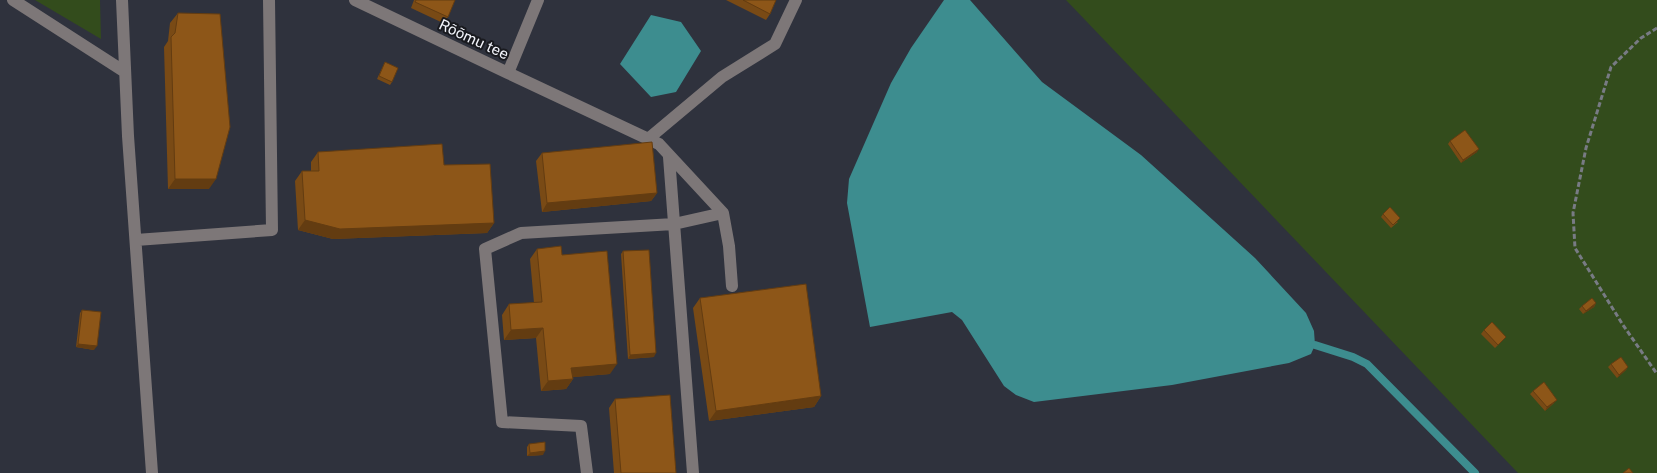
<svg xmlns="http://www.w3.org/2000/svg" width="1657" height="473" font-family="'Public Sans',sans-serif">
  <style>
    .green { fill: #334c1c }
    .water { fill: #3d8d8f }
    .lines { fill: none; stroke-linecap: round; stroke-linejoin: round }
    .stream { stroke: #3d8d8f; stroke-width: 8 }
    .path { stroke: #787b84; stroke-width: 3; stroke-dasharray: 5 2.5; stroke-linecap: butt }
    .minor { stroke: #7d7778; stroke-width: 12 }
    .wall { fill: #794a15 }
    .shaded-wall { fill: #633c11 }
    .building { fill: #8d5618; stroke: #633c11 }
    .labels { text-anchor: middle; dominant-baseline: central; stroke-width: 4; stroke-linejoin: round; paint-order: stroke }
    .street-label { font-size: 15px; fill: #f3f5fc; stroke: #191a1f }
  </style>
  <rect width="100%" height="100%" fill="#2f323d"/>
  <path class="green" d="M35,0H100L101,39Z
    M1066,0H1657V473H1518Z"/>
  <path class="water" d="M944,0H970L1042,82L1141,155L1255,258L1306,313L1314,331L1315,345L1311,354L1289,363L1172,385L1034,402L1016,395L1004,386L962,320L952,312L870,327L847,203L849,179L891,83L911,48Z
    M651,15L681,22L701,51L676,92L651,97L620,64Z"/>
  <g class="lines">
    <path class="stream" d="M1315,345L1353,357L1367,364L1475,473"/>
    <path class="path" d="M1657,28L1641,38L1611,67L1586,148L1573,213L1575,248L1623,325L1657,374"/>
    <path class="minor" d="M13,0L125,72
      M122,0L128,136L152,473
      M355,0L508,73L538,0
      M508,73L659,144L723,213
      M648,139L722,77L775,44L796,0
      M669,157L693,473
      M136,240L272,230L269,0
      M587,473L581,426L502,422L485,249L521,233L674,224L723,213L729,246L732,286"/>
  </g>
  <path class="wall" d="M414,0H455L448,17L443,23L411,8Z
    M726,0H776L770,14L766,20Z
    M178,13L209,189H168L164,47L168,41L170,23Z
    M385,62L392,82L390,85L377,79Z
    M1450,141L1477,152L1461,163L1448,144Z
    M318,152L444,165L494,223L487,233L333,239L298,230L295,181L302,171H311V162Z
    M542,153L657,193L651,201L542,212L536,161Z
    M1383,214L1398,222L1391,228L1381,217Z
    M537,249L562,255L610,374L572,377L573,379L566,389L541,391L536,338L504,340L502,315L509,304L534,303L530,259Z
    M623,251L654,357L628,359L621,254Z
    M700,298L821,396L814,407L709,421L693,308Z
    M1596,303L1594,307L1583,314L1579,309L1582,306Z
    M82,310L94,350L76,347L80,313Z
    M1484,330L1506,337L1495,348L1481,334Z
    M1611,364L1628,367L1626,370L1617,378L1608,367Z
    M1533,391L1554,403L1545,411L1530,394Z
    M615,399L676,473H614L609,408Z
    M529,444L543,455L527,456V447Z"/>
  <path class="shaded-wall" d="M1479,149L1477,152L1461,163L1463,160Z
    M175,179H216L209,189H168Z
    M657,193L651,201L542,212L547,203Z
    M305,220L494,223L487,233L333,239L298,230Z
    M1596,303L1594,307L1583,314L1586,311Z
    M543,328L536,338L504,340L511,330Z
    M78,344L97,346L94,350L76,347Z
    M656,353L654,357L628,359L630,355Z
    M617,364L610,374L564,378L571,368Z
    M1628,367L1626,370L1617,378L1619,375Z
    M573,379L566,389L541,391L548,381Z
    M821,396L814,407L709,421L716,411Z
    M1557,400L1554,403L1545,411L1547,407Z
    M545,451L543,455L527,456L530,453Z"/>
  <path class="building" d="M416,0H455L448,17L415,2Z
    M743,0H776L770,14Z
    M178,13L220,14L230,127L216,179H175L171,37L175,33Z
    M385,62L398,68L392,82L379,76Z
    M1465,130L1479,149L1463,160L1450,141Z
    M652,142L657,193L547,203L542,153Z
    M442,144L444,165L490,164L494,223L340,229L305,220L302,171H319L318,152Z
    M1390,207L1400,218L1393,225L1383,214Z
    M561,246L562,255L607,251L617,364L571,368L573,379L548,381L543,328L511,330L509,304L542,302L537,249Z
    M649,250L656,353L630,355L623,251Z
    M806,284L821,396L716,411L700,298Z
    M1592,298L1596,303L1586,311L1582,306Z
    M82,310L101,312L97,346L78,344Z
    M1492,322L1506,337L1498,345L1484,330Z
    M1621,357L1628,367L1619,375L1611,364Z
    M1544,382L1557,400L1547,407L1533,391Z
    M670,395L676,473H621L615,399Z
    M545,442V451L530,453L529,444Z
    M1629,468L1633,473H1623Z"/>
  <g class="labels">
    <g class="street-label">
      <text transform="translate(474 39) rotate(25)">Rõõmu tee</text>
    </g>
  </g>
</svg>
